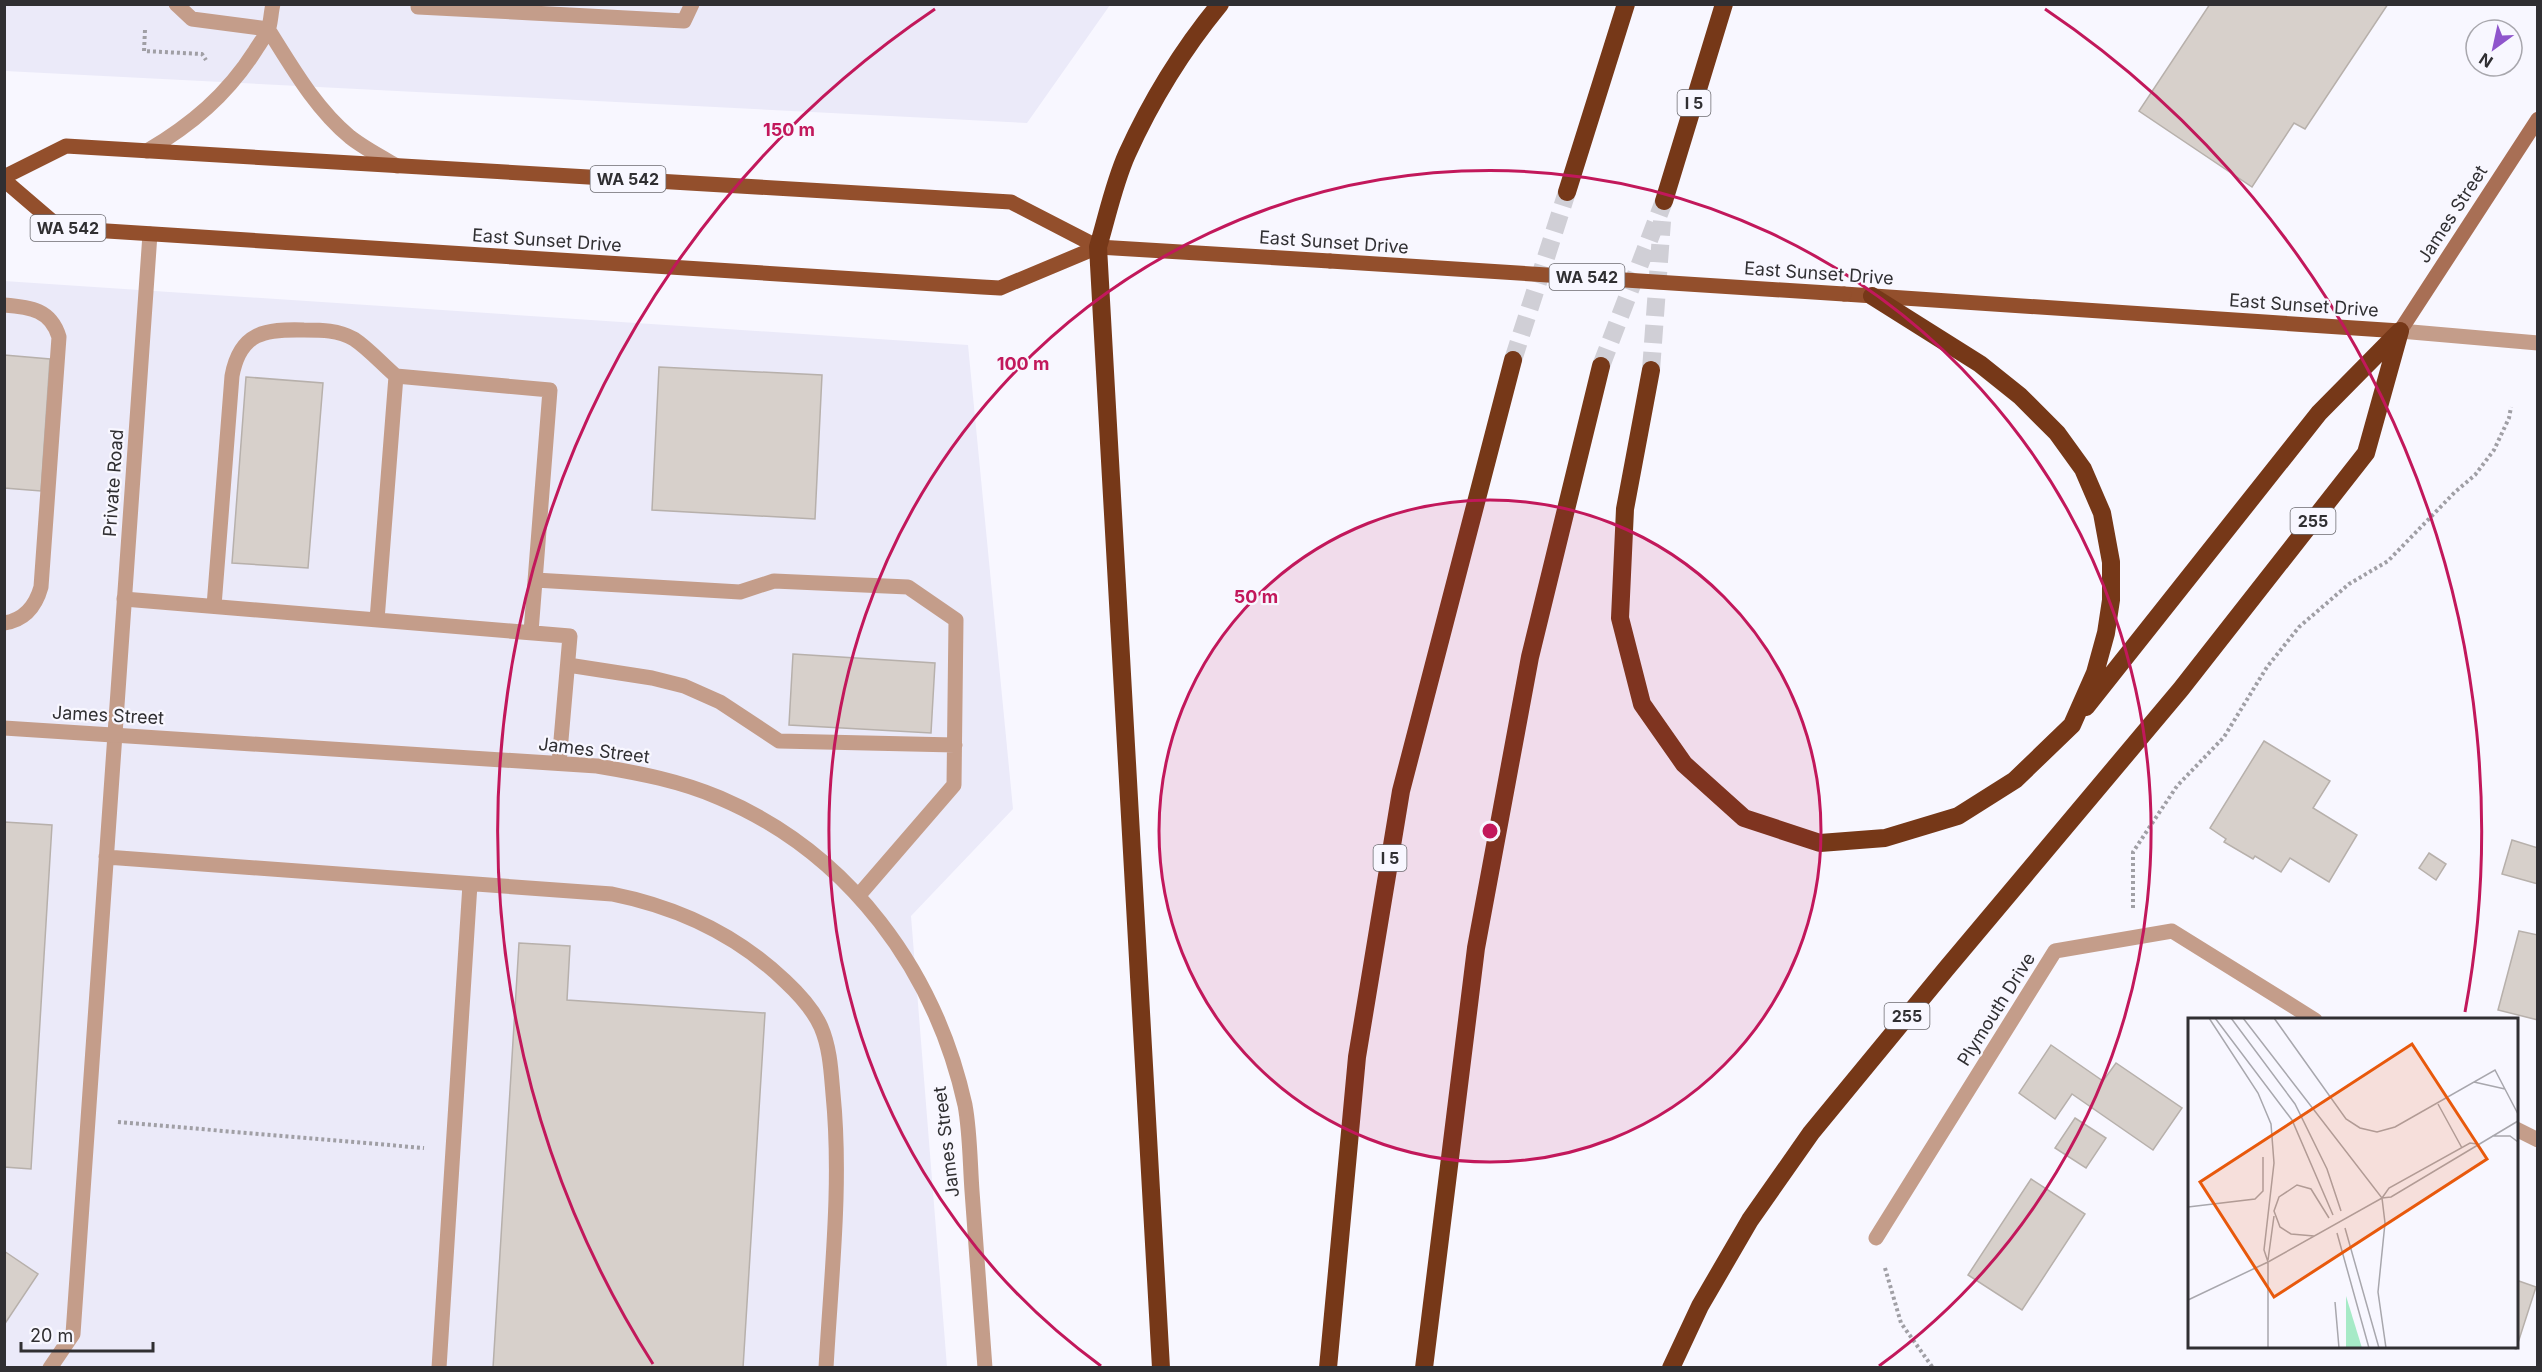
<svg xmlns="http://www.w3.org/2000/svg" width="2542" height="1372" font-family="Inter,sans-serif">
  <style>
    .built { fill: #ebeaf9 }
    .building { fill: #d7d0cb; stroke: #b7b0ab; stroke-width: 1.5 }
    .lines { fill: none; stroke-linecap: round; stroke-linejoin: round }
    .motorway-tunnel { stroke: #d0cfd6; stroke-width: 18; stroke-dasharray: 18 9; stroke-linecap: butt }
    .path { stroke: #a09fa5; stroke-width: 4; stroke-dasharray: 3 3; stroke-linecap: butt }
    .service { stroke: #c49d8a; stroke-width: 15 }
    .minor { stroke: #c49d8a; stroke-width: 15 }
    .tertiary { stroke: #c49d8a; stroke-width: 15 }
    .secondary { stroke: #a86f55; stroke-width: 15 }
    .primary { stroke: #934f2c; stroke-width: 15 }
    .motorway { stroke: #763818; stroke-width: 18 }
    .primary-bridge { stroke: #934f2c; stroke-width: 15 }
    .ring { fill: none; stroke: #c2185b; stroke-width: 3 }
    .labels { text-anchor: middle; dominant-baseline: central; stroke-width: 4.5; stroke-linejoin: round; paint-order: stroke }
    .shield { fill: #f8f7ff; stroke: #6c6b70; stroke-width: 1.5 }
    .shield-label { font-size: 16px; font-weight: bold; fill: #302f32 }
    .street-label { font-size: 18px; fill: #302f32; stroke: #f8f7ff }
    .inset-road { fill: none; stroke: #a8a7ad; stroke-width: 1.5 }
    .view { fill: #e8590c; fill-opacity: 0.15; stroke: #e8590c; stroke-width: 3 }
    .inset-edge { fill: none; stroke: #302f32; stroke-width: 3 }
    .centre { fill: #c2185b; stroke: #f8f7ff; stroke-width: 3 }
    .ring-label { font-size: 18px; text-anchor: middle; font-weight: bold; fill: #c2185b; stroke: #f8f7ff; stroke-width: 4.5; stroke-linejoin: round; paint-order: stroke }
  </style>
  <rect width="100%" height="100%" fill="#f8f7ff"/>
  <path class="built" d="M4,5H1110L1027,123L5,71Z
    M4,281L968,345L1013,809L911,916L947,1367H5Z"/>
  <path class="building" d="M2210,4H2388L2305,129L2294,123L2252,187L2139,111Z
    M4,355L50,359L41,491L4,488Z
    M659,367L822,375L815,519L652,510Z
    M246,377L323,383L308,568L232,563Z
    M793,654L935,663L931,733L789,725Z
    M2264,741L2330,781L2313,808L2357,835L2329,882L2290,858L2281,872L2255,856L2253,859L2224,842L2226,839L2210,828Z
    M4,822L52,825L31,1169L4,1167Z
    M2512,840L2538,848V884L2502,874Z
    M2429,853L2446,864L2436,880L2419,868Z
    M2519,931L2538,935V1020L2498,1010Z
    M519,943L570,946L567,1000L765,1013L743,1368H493Z
    M2051,1045L2103,1081L2116,1063L2182,1108L2153,1150L2072,1094L2055,1119L2019,1093Z
    M2075,1118L2106,1138L2086,1168L2055,1148Z
    M2031,1179L2085,1214L2022,1310L1968,1275Z
    M4,1251L38,1274L4,1325Z
    M2516,1280L2536,1287L2516,1349L2507,1346H2516Z"/>
  <g class="lines">
    <path class="motorway-tunnel" d="M1513,360L1567,192
      M1601,366L1664,201
      M1651,370L1662,221"/>
    <path class="path" d="M145,30L144,51L202,54L206,60
      M2133,908V852L2177,786L2224,737L2267,667L2299,627L2349,584L2388,561L2455,492L2475,475L2494,450L2509,418L2511,407
      M118,1122L424,1148
      M1885,1268L1901,1323L1933,1368"/>
    <path class="service" d="M176,4L192,19L268,29C292,67 315,108 350,137C364,148 381,157 397,166
      M418,4V7L684,21L692,4
      M147,151C191,125 227,95 255,51C259,44 266,36 269,27C271,20 271,12 273,4
      M4,305C31,307 51,310 59,337L41,587C36,605 25,620 4,623
      M535,580L740,592L774,581L908,587L956,620L954,785L859,895
      M124,599L570,636L559,763
      M214,606L232,376C240,332 265,329 304,330C322,330 338,330 354,339C369,349 383,365 396,376
      M377,620L396,376L550,390L531,632
      M568,665L652,678L684,686L720,702L779,741L955,745
      M106,857L612,894C677,907 736,934 785,981C799,994 813,1009 821,1027C830,1048 831,1071 833,1094C842,1184 831,1277 826,1368
      M50,1368L73,1334L115,734
      M439,1368L470,884"/>
    <path class="minor" d="M115,734L150,234
      M2516,1129L2538,1140
      M1876,1238L2055,951L2172,931L2315,1020"/>
    <path class="tertiary" d="M2400,331L2538,343
      M4,728L597,766C639,773 681,781 720,798C849,853 935,970 965,1105C970,1132 970,1163 972,1191C976,1250 981,1309 985,1368"/>
    <path class="secondary" d="M2400,331L2538,119"/>
    <path class="primary" d="M4,177L66,146L1011,202L1098,247L1330,261
      M4,180L60,228L982,287L1000,288L1098,247
      M1844,294L2400,331"/>
    <path class="motorway" d="M1567,192L1626,4
      M1664,201L1724,4
      M1651,370L1625,509L1620,618L1642,704L1684,764L1744,818L1820,843L1885,838L1958,816L2015,780L2072,725L2095,673L2106,633L2111,600V562L2102,513L2083,469L2057,433L2020,396L1980,364L1872,296
      M2086,707L2319,413L2399,332
      M1161,1368L1098,247C1107,217 1114,183 1127,154C1151,101 1183,49 1220,4
      M1328,1368L1357,1057L1401,791L1513,360
      M1424,1368L1476,948L1530,657L1601,366
      M1671,1368L1700,1306L1750,1220L1811,1133L1946,969L2181,689L2366,453L2400,331"/>
    <path class="primary-bridge" d="M1330,261L1844,294"/>
  </g>
  <circle cx="1490" cy="831" r="331" fill="#c2185b" fill-opacity=".12"/>
  <g class="ring">
    <circle cx="1490" cy="831" r="331"/>
    <path d="M1101 1366A661 661 0 1 1 1879 1366"/>
    <path d="M653 1364A992 992 0 0 1 935 9M2045 9A992 992 0 0 1 2465 1012"/>
  </g>
  <g class="labels">
    <g class="shield">
      <rect x="1677.5" y="90" width="33" height="26" rx="4.5"/>
      <rect x="590.5" y="166" width="75" height="26" rx="4.5"/>
      <rect x="30.5" y="215" width="75" height="26" rx="4.5"/>
      <rect x="1549.5" y="264" width="75" height="26" rx="4.5"/>
      <rect x="2290.5" y="508" width="45" height="26" rx="4.5"/>
      <rect x="1373.5" y="845" width="33" height="26" rx="4.5"/>
      <rect x="1884.5" y="1003" width="45" height="26" rx="4.5"/>
    </g>
    <g class="shield-label">
      <text x="1694" y="103">I 5</text>
      <text x="628" y="179">WA 542</text>
      <text x="68" y="228">WA 542</text>
      <text x="1587" y="277">WA 542</text>
      <text x="2313" y="521">255</text>
      <text x="1390" y="858">I 5</text>
      <text x="1907" y="1016">255</text>
    </g>
    <g class="street-label">
      <text transform="translate(2452 214) rotate(-57)">James Street</text>
      <text transform="translate(547 240) rotate(4)">East Sunset Drive</text>
      <text transform="translate(1334 242) rotate(4)">East Sunset Drive</text>
      <text transform="translate(1819 273) rotate(4)">East Sunset Drive</text>
      <text transform="translate(2304 305) rotate(4)">East Sunset Drive</text>
      <text transform="translate(113 483) rotate(-86)">Private Road</text>
      <text transform="translate(108 715) rotate(3)">James Street</text>
      <text transform="translate(594 750) rotate(7)">James Street</text>
      <text transform="translate(1996 1009) rotate(-58)">Plymouth Drive</text>
      <text transform="translate(946 1142) rotate(-97)">James Street</text>
    </g>
  </g>
  <g transform="translate(2188 1018)">
    <rect width="330" height="330" fill="#f8f7ff"/>
    <path d="M158,278L174,330H158Z" fill="#a6eac7"/>
    <path class="inset-road" d="M21,0L70,75L83,106L86,145L76,232L80,244M27,0L104,102L145,197M43,0L107,86L139,151L153,193M55,0L194,180L197,205L190,274L198,330M86,0L158,101L172,110L189,114L207,109L307,52L330,96M286,64L317,71M250,86L274,130M304,118H322L330,124M194,180L201,170L282,125L289,126M0,189L67,181L75,173V139M157,210L191,330M149,215L181,330M126,218L103,216L92,209L86,193L91,179L109,167L123,171L141,200M80,242L86,198M0,282L80,244M147,284L151,330M80,330V244L194,180L203,179L330,103"/>
    <path class="view" d="M224,26L299,141L86,279L12,164Z"/>
    <rect width="330" height="330" class="inset-edge"/>
  </g>
  <circle cx="1490" cy="831" r="9" class="centre"/>
  <g class="ring-label">
    <text x="789" y="136">150 m</text>
    <text x="1023" y="370">100 m</text>
    <text x="1256" y="603">50 m</text>
  </g>
  <rect width="2542" height="1372" fill="none" stroke="#302f32" stroke-width="12"/>
  <g transform="translate(2494 48) rotate(213)"><circle r="28" fill="#f8f7ff" stroke="#a8a7ad" stroke-width="1.5"/>
  <path d="M0-4.5L10 22L0 15L-10 22Z" fill="#8f55cc"/>
  <text y="-9" font-size="16" font-weight="bold" text-anchor="middle" fill="#302f32">N</text>
  </g>
  <path d="M21 1342v9h132v-9" fill="none" stroke="#302f32" stroke-width="3"/>
  <text x="30" y="1342" font-size="18" fill="#302f32" stroke="#f8f7ff" stroke-width="4.5" paint-order="stroke">20 m</text>
</svg>
